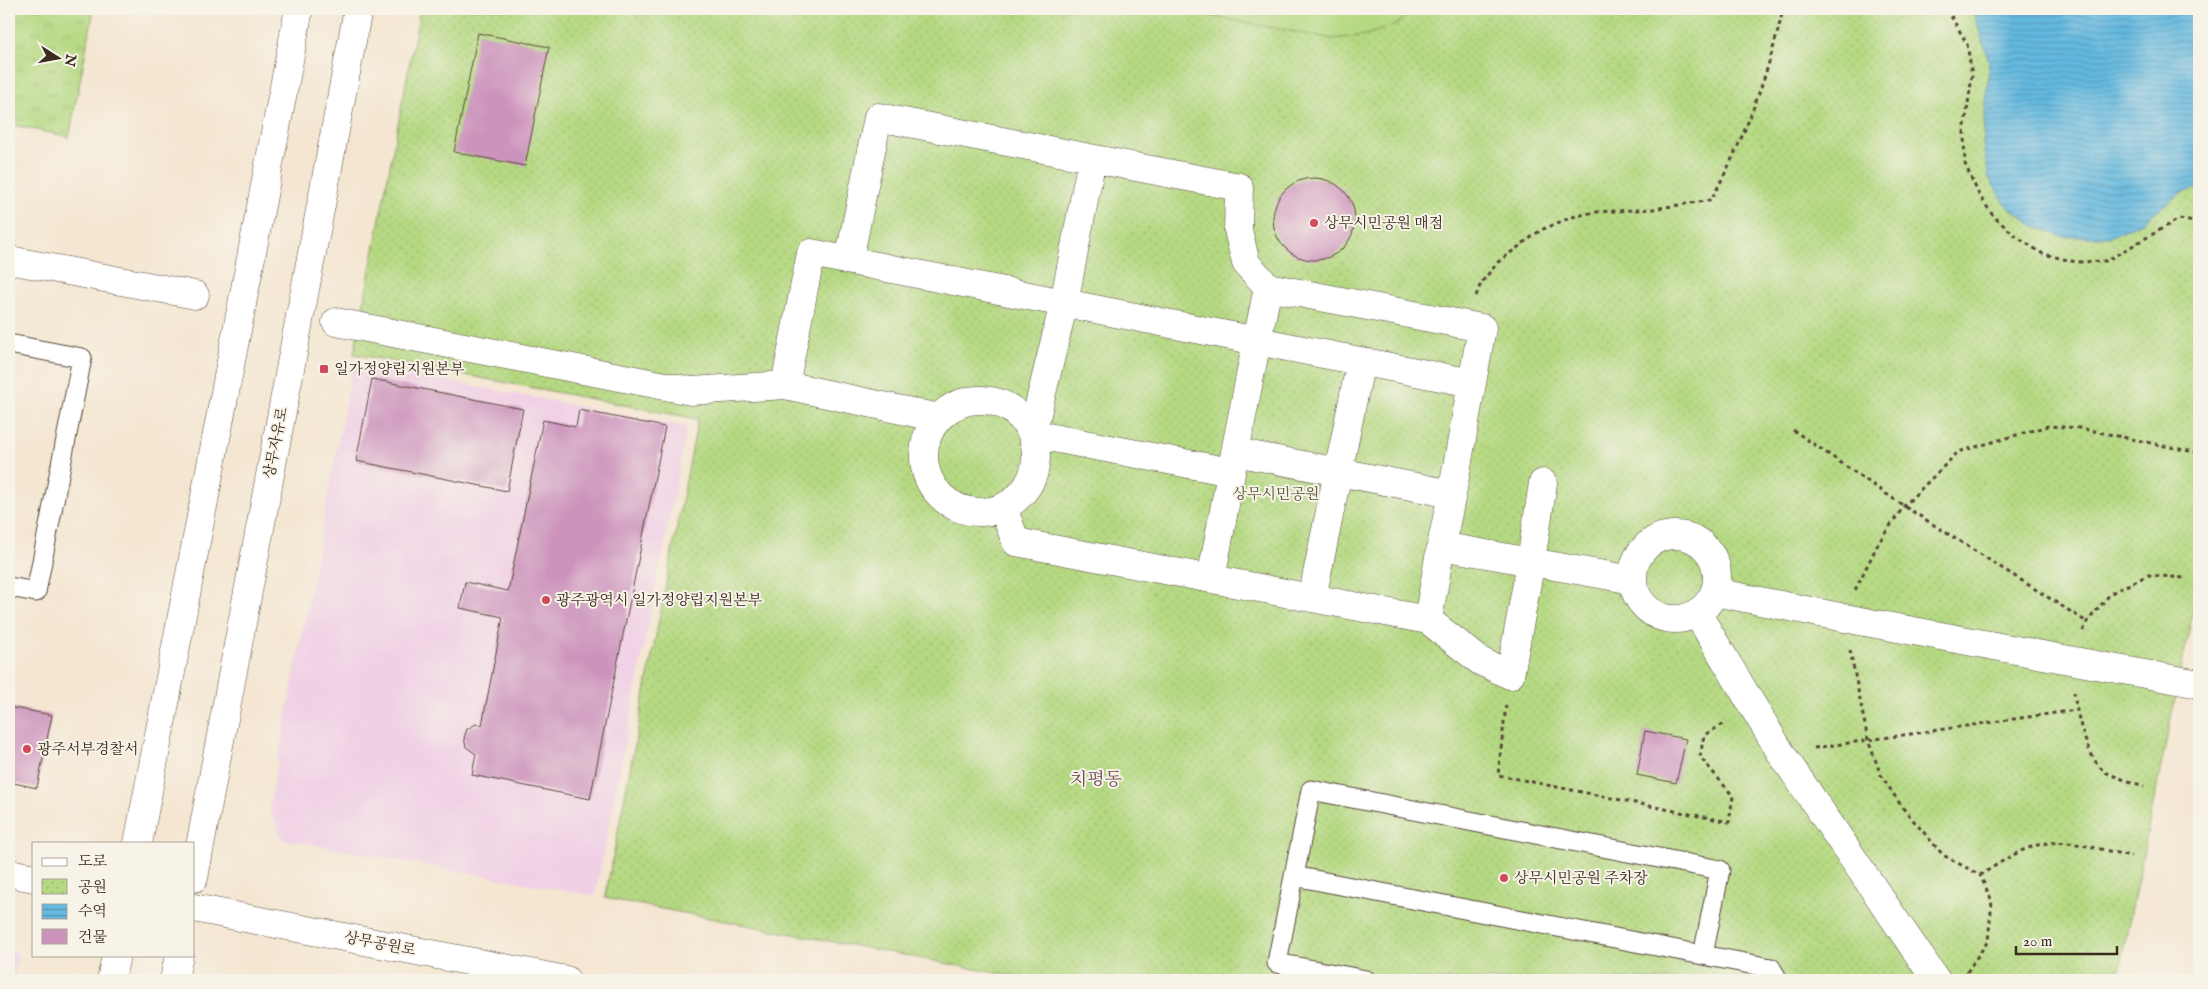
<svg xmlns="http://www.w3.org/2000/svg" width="2208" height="989" font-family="'IM FELL English','Noto Serif KR',serif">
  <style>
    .built { fill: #f0d0e5 }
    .grass { fill: url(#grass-tufts); stroke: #788250 }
    .park { fill: url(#park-dots); stroke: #788250 }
    .pitch { fill: #b5d982; stroke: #788250 }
    .water { fill: url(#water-rules); stroke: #50727f }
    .building { fill: #cc93bc }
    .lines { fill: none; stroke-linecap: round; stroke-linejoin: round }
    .service-casing { stroke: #574639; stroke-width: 21 }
    .pedestrian-casing { stroke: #574639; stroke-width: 29 }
    .tertiary-casing { stroke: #574639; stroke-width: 29 }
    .path { stroke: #574639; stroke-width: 3; stroke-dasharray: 4 4; stroke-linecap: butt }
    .service { stroke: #fff; stroke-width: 19 }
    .pedestrian { stroke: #fff; stroke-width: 28 }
    .tertiary { stroke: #fff; stroke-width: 28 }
    .pedestrian-bridge-casing { stroke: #574639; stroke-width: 29; stroke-linecap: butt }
    .pedestrian-bridge { stroke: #fff; stroke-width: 28 }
    .poi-dot { fill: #d1495b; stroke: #f7f3e8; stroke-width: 2 }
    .labels { text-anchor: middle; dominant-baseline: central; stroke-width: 4; stroke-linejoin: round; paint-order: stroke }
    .poi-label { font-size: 15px; fill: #3b2a1e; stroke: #f7f3e8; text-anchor: start }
    .street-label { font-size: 15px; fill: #3b2a1e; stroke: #f7f3e8 }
    .park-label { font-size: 15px; fill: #5a5637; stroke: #f7f3e8 }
    .quarter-label { font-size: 18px; fill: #6e4f55; stroke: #f7f3e8 }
  </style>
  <defs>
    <pattern id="grass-tufts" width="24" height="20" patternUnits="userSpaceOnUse" patternTransform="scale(1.25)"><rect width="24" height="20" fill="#b5d982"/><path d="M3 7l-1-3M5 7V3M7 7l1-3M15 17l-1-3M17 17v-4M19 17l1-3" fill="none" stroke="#9dba70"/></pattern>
    <pattern id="park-dots" width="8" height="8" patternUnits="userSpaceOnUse" patternTransform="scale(1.25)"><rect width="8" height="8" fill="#b5d982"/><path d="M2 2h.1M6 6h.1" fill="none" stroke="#9dba70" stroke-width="1.8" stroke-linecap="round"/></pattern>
    <pattern id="water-rules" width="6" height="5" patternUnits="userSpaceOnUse" patternTransform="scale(1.25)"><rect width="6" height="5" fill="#64b9e0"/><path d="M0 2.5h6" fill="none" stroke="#5497b5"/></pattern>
  </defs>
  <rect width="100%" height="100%" fill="#f7f3e8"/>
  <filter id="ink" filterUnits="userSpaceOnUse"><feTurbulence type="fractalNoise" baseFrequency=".02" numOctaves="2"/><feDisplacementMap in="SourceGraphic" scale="10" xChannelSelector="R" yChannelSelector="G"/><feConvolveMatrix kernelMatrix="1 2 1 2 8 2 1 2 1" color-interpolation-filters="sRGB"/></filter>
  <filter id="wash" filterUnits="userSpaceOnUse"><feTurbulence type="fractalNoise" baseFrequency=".0096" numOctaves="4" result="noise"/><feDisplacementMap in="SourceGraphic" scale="20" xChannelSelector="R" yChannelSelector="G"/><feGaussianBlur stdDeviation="1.12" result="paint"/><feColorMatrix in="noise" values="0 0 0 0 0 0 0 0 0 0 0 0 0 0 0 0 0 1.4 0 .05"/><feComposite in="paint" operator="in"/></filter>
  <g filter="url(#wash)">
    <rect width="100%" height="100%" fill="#f4e6d1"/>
    <path class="built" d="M353,363L687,427L595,896L282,839L269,808Z
      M9,951L19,953L13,980H9Z"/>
    <path class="grass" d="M9,9H94L69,137L9,124Z"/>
    <path class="park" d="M420,9H2199V582L2117,980H1033L605,898L698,419L354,354Z"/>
    <path class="pitch" d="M1173,9H1414L1396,25L1365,35L1333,39Z"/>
    <path class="water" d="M1967,9H2199V188L2182,192L2142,222L2109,237H2064L2034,226L2006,205L1989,178L1983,146L1989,61L1975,17Z"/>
    <g id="blocks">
      <path class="building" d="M478,33L549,47L525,166L454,152Z
        M1273 219a41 41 0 1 1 82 0a41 41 0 1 1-82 0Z
        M372,379L523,409L507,491L356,461Z
        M579,410L665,427L590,799L472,775L476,754L466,747L464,738L467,729L476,724L482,725L503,617L460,608L465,582L508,591L543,420L576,427Z
        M9,707L52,715L37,788L9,782Z
        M1645,731L1686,739L1676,783L1637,775Z"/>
    </g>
  </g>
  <g filter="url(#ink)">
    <use href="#blocks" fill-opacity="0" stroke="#574639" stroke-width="1"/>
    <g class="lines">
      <g class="service-casing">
        <path id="service" d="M9,344L82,358L36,592L9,587
          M1294,876L1277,963L1366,980
          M1703,955L1720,870L1311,790L1294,876L1703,955L1771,968L1778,980"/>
      </g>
      <g class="pedestrian-casing">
        <path id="pedestrian" d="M1092,159L1064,303L1032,434L1231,472
          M9,260L195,295
          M849,260L878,117L1239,187L1238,230L1246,263L1268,287
          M336,322L691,391L785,385L939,418
          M785,385L811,253L1257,341L1268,287L1482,328L1472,383
          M924 456a56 56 0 1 1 112 0a56 56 0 1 1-112 0Z
          M1235,452L1257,341L1472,383L1452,494
          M1003,508L1016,542L1428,620L1441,546
          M1633 577a42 42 0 1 1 84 0a42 42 0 1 1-84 0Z
          M1211,579L1235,452L1452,494L1441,546L1633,580
          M1715,592L1865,622
          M1312,598L1361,361
          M1697,613L1781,753L1936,980
          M1428,620L1480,661L1510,675L1531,561L1543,483"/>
      </g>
      <g class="tertiary-casing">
        <path id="tertiary" d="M138,843L299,9
          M9,873L34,878
          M194,878L358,9
          M194,908L566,980
          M111,980L116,955
          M174,980L179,955"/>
      </g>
      <path class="path" d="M1947,9L1967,44L1972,75L1964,133L1965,164L1979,195L1994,217L2017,237L2043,254L2076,262L2106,261L2179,219L2199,223
        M1476,296L1481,283L1498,262L1541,230L1572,217L1595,212L1653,209L1711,200C1744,140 1768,76 1783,9
        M1793,430L1904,506L2087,622
        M1855,590L1879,542L1904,506L1958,452L2048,426L2079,428L2199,453
        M2083,631L2087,622L2111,593L2148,575L2184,578
        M1850,650L1868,740L1881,775L1902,807L1943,855L1980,875C1999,864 2020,848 2042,844C2070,838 2104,851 2131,856
        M2074,692C2076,713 2088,763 2107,773C2118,778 2132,782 2144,786
        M1506,705L1498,775L1729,822L1733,796L1700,757L1704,735L1727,722
        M1814,748L2076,710
        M1967,972L1988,941L1992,901L1980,875"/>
      <use href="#service" class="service"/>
      <use href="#pedestrian" class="pedestrian"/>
      <use href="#tertiary" class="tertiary"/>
      <g class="pedestrian-bridge-casing">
        <path id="pedestrian-bridge" d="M1865,622L2199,684"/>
      </g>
      <use href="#pedestrian-bridge" class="pedestrian-bridge"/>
    </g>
  </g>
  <g class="poi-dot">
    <circle cx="1314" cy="223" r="5"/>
    <rect x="319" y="364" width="10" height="10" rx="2.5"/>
    <circle cx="546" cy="600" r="5"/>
    <circle cx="27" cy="749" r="5"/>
    <circle cx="1504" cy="878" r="5"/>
  </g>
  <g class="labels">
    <g class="poi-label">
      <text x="1324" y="223">상무시민공원 매점</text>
      <text x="334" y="369">일가정양립지원본부</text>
      <text x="556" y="600">광주광역시 일가정양립지원본부</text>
      <text x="37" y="749">광주서부경찰서</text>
      <text x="1514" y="878">상무시민공원 주차장</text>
    </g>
    <g class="street-label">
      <text transform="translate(276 443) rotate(-79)">상무자유로</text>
      <text transform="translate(380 944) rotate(11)">상무공원로</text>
    </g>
    <g class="park-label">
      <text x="1276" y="494">상무시민공원</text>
    </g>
    <g class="quarter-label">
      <text x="1096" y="780">치평동</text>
    </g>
  </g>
  <rect width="2208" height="989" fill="none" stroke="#f7f3e8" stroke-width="30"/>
  <rect x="32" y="842" width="162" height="115" fill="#f7f3e8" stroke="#aca397"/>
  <rect x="42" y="858" width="25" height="8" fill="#ffffff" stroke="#aca397"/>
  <text x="78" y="866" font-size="15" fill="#3b2a1e">도로</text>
  <rect x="42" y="879" width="25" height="15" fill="url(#park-dots)" stroke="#aca397"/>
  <text x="78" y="892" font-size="15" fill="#3b2a1e">공원</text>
  <rect x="42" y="904" width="25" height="15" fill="url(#water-rules)" stroke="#aca397"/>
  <text x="78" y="916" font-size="15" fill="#3b2a1e">수역</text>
  <rect x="42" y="929" width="25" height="15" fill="#cc93bc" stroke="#aca397"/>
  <text x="78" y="942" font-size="15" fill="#3b2a1e">건물</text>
  <g transform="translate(58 58) rotate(101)" stroke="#f7f3e8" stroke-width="4" paint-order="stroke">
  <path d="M0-4L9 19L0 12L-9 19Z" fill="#3b2a1e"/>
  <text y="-8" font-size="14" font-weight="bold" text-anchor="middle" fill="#3b2a1e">N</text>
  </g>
  <path d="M2016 946v8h101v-8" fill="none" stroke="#3b2a1e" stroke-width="2.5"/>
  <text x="2023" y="946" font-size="15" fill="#3b2a1e" stroke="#f7f3e8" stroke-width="4" paint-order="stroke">20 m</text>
</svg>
